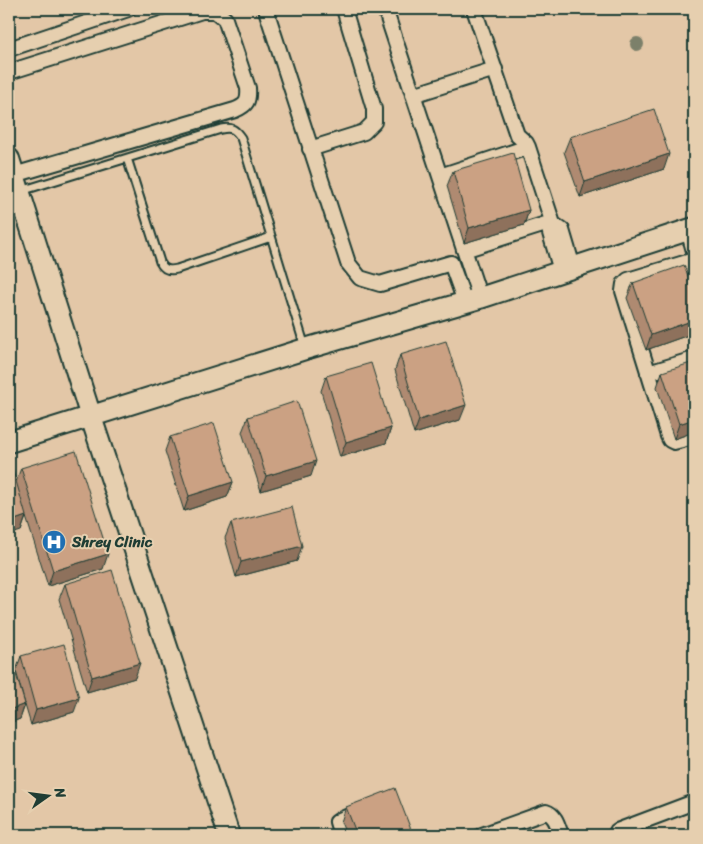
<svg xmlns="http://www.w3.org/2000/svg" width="703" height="844" font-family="Sriracha,sans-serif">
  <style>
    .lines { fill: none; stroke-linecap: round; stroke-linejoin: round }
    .lane-casing { stroke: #1f3d34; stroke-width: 11 }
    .street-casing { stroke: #1f3d34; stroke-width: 18 }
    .secondary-casing { stroke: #1f3d34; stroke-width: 24 }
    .lane { stroke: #e6cfaf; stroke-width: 7 }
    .street { stroke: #e6cfaf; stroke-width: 14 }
    .secondary { stroke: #e6cfaf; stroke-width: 20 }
    .tree { fill: #7b806b }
    .wall { fill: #af8a71; stroke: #1f3d34 }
    .shaded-wall { fill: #8e715c; stroke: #1f3d34 }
    .building { fill: #cba183; stroke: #1f3d34 }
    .labels { text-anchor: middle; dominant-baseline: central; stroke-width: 4; stroke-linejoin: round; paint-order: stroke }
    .poi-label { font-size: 15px; font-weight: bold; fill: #1f3d34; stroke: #e6cfaf; text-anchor: start }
  </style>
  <rect width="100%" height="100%" fill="#e3c7a7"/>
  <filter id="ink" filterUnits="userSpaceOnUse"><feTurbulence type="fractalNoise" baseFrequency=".02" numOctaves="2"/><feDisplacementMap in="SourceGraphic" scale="10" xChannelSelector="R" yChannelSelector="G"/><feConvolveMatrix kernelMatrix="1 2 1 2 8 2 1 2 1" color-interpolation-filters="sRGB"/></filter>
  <g filter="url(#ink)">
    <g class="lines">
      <g class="lane-casing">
        <path id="lane" d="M127,158L160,262C164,270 169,271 177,269L271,237
          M21,191L221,129C232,127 235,129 241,138L305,347"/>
      </g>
      <g class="street-casing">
        <path id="street" d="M268,9L267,13L348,263L360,278L380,284L451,263L465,302
          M385,9L480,298
          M474,9L517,135L526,143L528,147L553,224
          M9,49L128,9
          M9,72L202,11H215L225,19L248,88C249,101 247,105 235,110L14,175
          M413,95L495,69
          M310,149L364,132L374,122V109L344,9
          M440,176L528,147
          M688,230L694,251
          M464,250L552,222
          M694,260L628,280L624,284L623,291L668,436L670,440L674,442L694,437
          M561,271L550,233L553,224L562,230L573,267
          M694,271L693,277L694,296
          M648,373L694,359
          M341,835L337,822L340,820L358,812
          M482,835L546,812C556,815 558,827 561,835
          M619,835L617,831L694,802"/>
      </g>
      <g class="secondary-casing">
        <path id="secondary" d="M9,159L91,417L229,835
          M9,442L305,349L480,298L694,228"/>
      </g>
      <use href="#lane" class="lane"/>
      <use href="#street" class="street"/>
      <use href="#secondary" class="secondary"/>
    </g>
    <circle class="tree" cx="637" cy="44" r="7"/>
    <path class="wall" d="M570,137L664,169L580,197L564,152Z
      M453,171L529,210L524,225L464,243L447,186Z
      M633,283L694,292V333L646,350L627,298Z
      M400,355L460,420L414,434L395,370Z
      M662,372L694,432L674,439L657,387Z
      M326,376L391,428L386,443L340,457L321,391Z
      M248,417L311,476L261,491L242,432Z
      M170,437L233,482L227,497L184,511L165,451Z
      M21,468L103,569L48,586L26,517L21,531L16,482Z
      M231,523L297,561L236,577L225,538Z
      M65,584L135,678L87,692L59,599Z
      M21,656L74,712L31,725L25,705L20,719L9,723V662L25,704L16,671Z
      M346,807L413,835H346L341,822Z"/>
    <path class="shaded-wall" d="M669,154L664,169L580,197L585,182Z
      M529,210L524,225L464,243L469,228Z
      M694,320V333L646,350L651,335Z
      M466,405L460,420L414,434L419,420Z
      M694,419V432L674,439L679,424Z
      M391,428L386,443L340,457L346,442Z
      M316,461L311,476L261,491L266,476Z
      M233,482L227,497L184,511L189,496Z
      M26,516L21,531L9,535V522Z
      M302,546L297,561L236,577L241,562Z
      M108,554L103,569L48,586L53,571Z
      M9,646H12L9,654Z
      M140,663L135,678L87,692L92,677Z
      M79,698L74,712L31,725L36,710Z
      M25,704L20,719L9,723V710Z"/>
    <path class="building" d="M654,109L669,154L585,182L570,137Z
      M513,153L529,210L469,228L453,171Z
      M684,265L694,292V320L651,335L633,283Z
      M446,341L466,405L419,420L400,355Z
      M694,362V419L679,424L662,372Z
      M371,363L391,428L346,442L326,376Z
      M297,401L316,461L266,476L248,417Z
      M214,423L233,482L189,496L170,437Z
      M76,451L108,554L53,571L21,468Z
      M9,467H12L26,516L9,522Z
      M292,507L302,546L241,562L231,523Z
      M112,570L140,663L92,677L65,584Z
      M9,636L12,646H9Z
      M64,644L79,698L36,710L21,656Z
      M12,661L25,704L9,710V662Z
      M395,788L413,835H357L346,807Z"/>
  </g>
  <defs>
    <g id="hospital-disc" transform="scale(1.25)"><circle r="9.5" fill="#1f6fb2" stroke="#e6cfaf"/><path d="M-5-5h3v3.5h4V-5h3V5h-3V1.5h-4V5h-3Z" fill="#fff"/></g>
  </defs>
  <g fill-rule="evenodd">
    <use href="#hospital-disc" x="54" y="542"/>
  </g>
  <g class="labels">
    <g class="poi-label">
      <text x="72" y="542">Shrey Clinic</text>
    </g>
  </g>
  <rect width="703" height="844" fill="none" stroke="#e6cfaf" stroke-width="30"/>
  <rect x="15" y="15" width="673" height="814" fill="none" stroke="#1f3d34" stroke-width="2" filter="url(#ink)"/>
  <g transform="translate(48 796) rotate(76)" stroke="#e6cfaf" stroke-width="4" paint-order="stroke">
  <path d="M0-4L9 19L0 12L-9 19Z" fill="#1f3d34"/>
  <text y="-8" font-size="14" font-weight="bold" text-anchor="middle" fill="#1f3d34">N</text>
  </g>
</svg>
